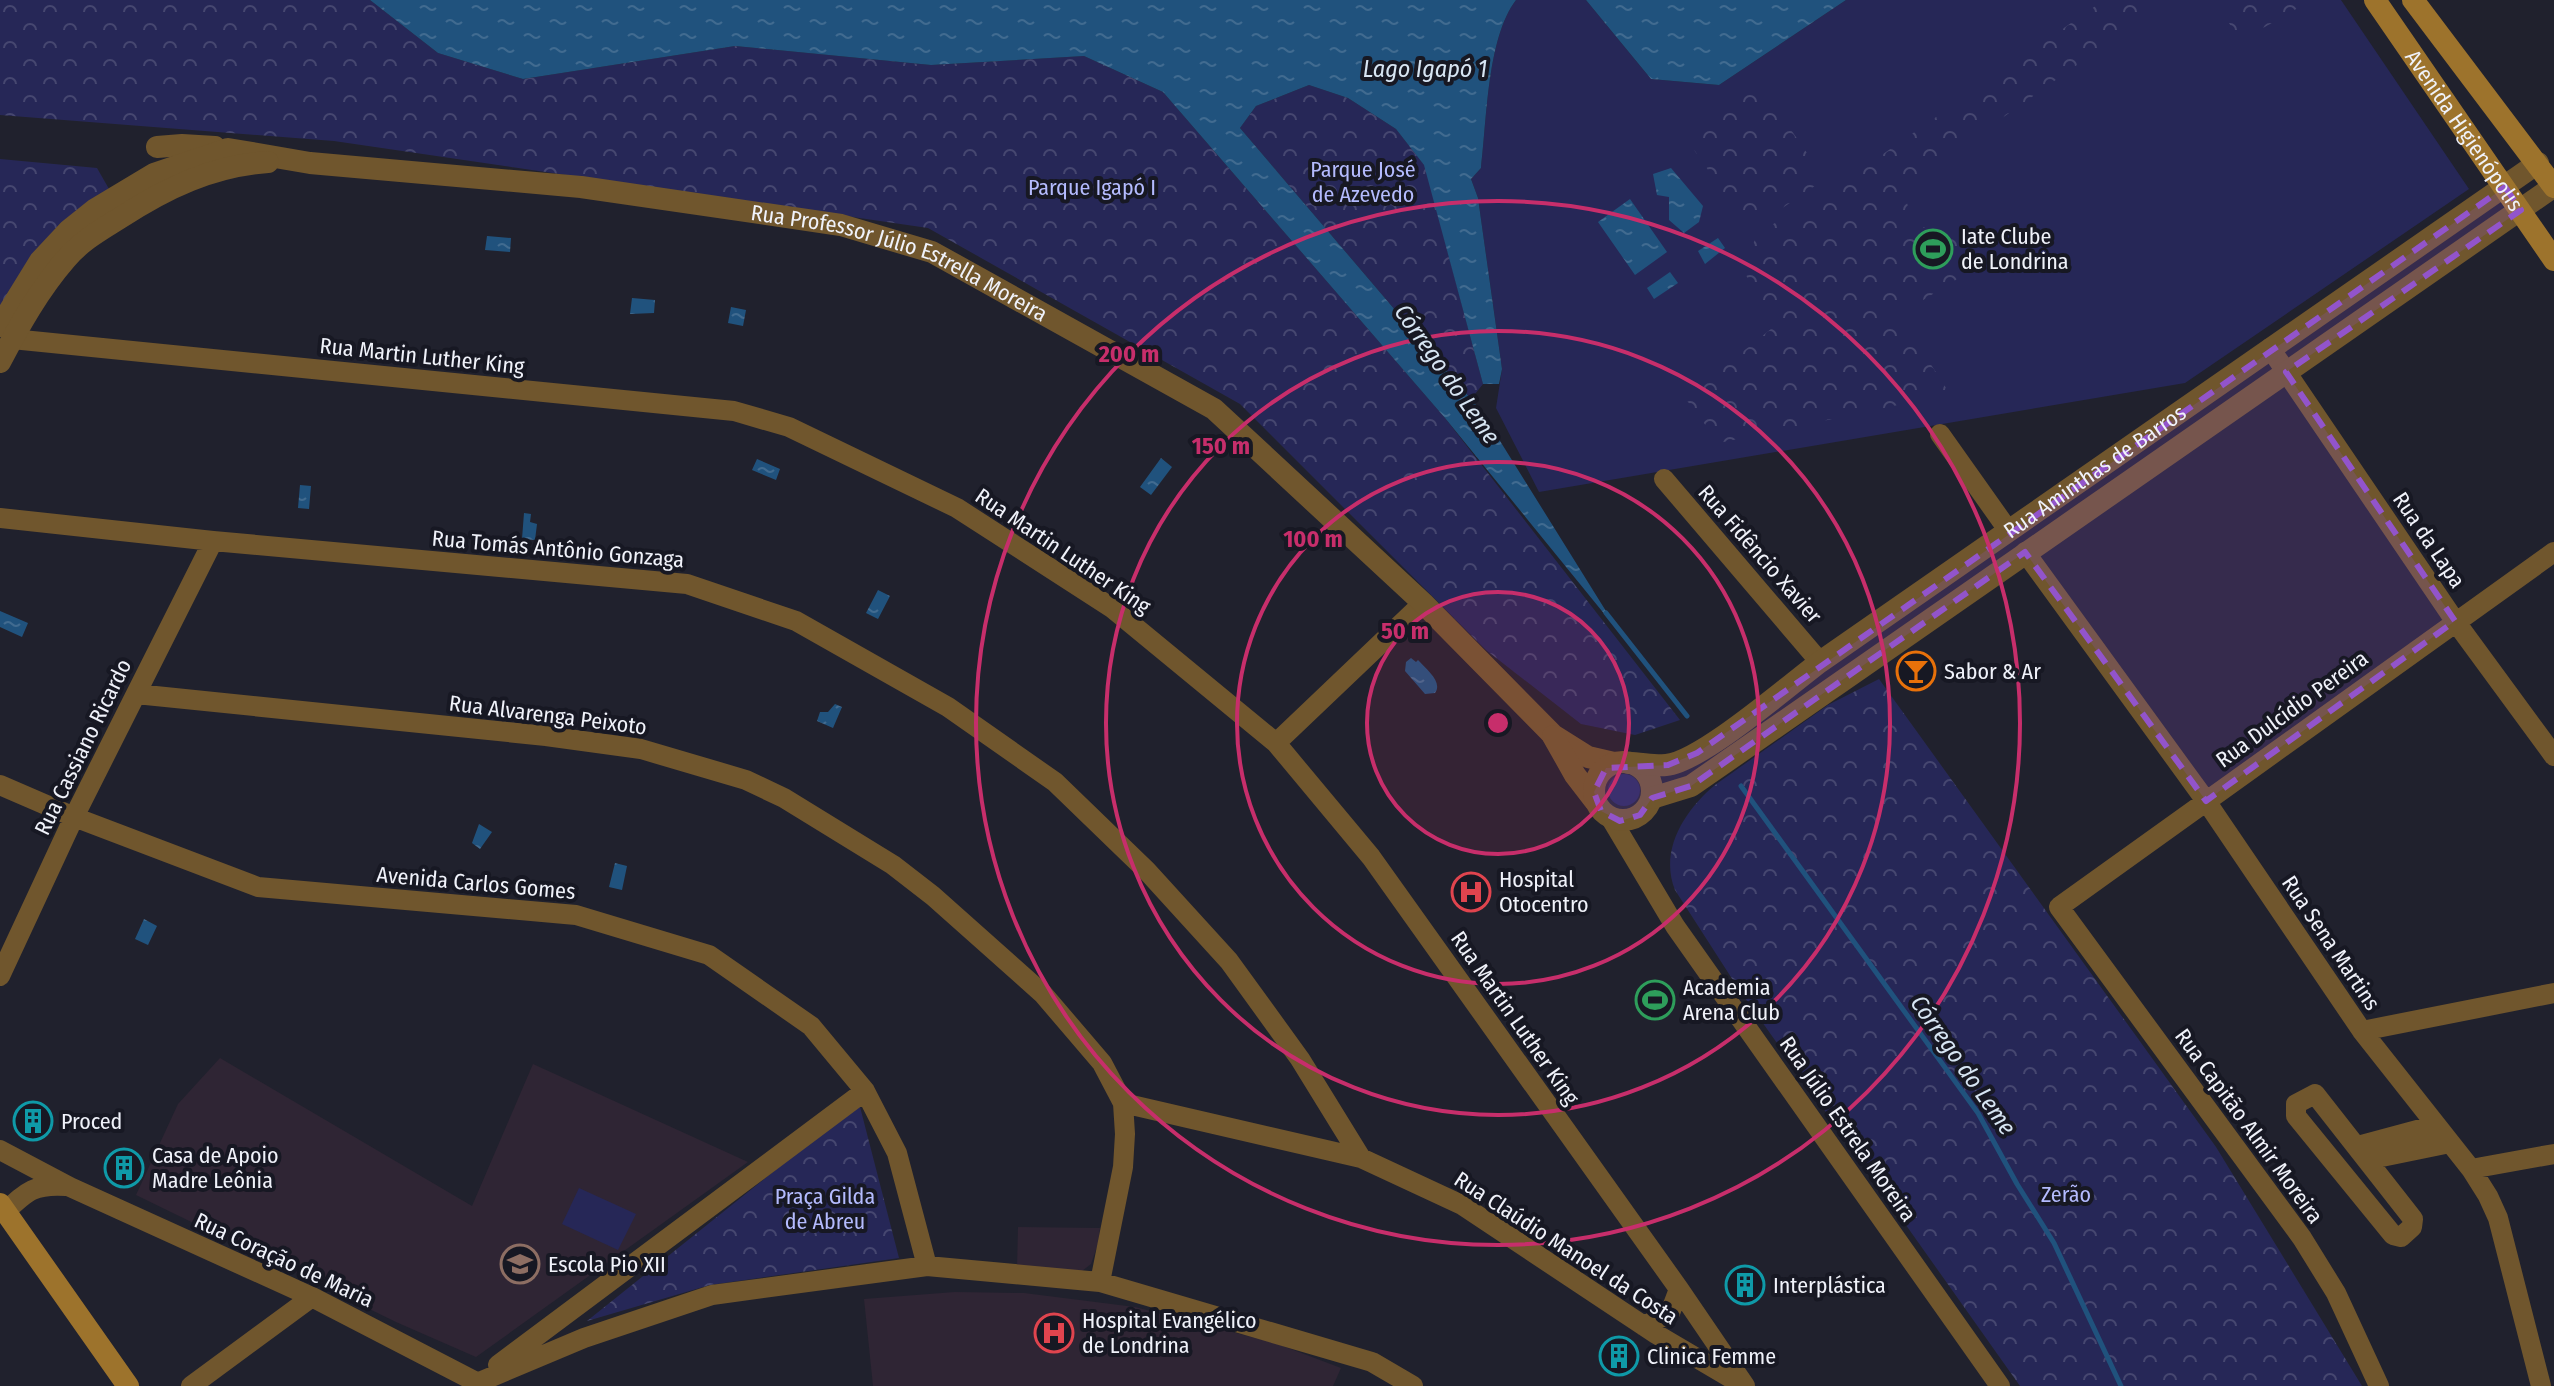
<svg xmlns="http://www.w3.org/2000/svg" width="2554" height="1386" font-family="'Fira Sans Condensed',sans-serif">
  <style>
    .education { fill: #2f2534 }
    .grass { fill: #262757 }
    .park { fill: url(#park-crowns) }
    .water { fill: url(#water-ripples) }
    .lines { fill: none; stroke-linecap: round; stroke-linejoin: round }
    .stream { stroke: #20527d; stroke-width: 5 }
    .minor { stroke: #70562d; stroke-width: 20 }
    .tertiary { stroke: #70562d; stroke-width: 22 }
    .secondary { stroke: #9d732c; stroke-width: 22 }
    .marked { fill: #9254cb; fill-opacity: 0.2; stroke: #9254cb; stroke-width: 6; stroke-dasharray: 16 10; stroke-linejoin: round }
    .ring { fill: none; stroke: #c72e6b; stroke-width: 4 }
    .labels { text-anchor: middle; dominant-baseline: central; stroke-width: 8; stroke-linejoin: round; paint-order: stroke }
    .street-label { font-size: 22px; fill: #f0f2fa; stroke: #171823 }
    .park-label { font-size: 22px; fill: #b4bbfe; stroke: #171823 }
    .poi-label { font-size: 22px; fill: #f0f2fa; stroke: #171823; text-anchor: start }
    .water-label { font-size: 24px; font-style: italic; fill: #d7e5f3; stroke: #171823 }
    .centre { fill: #c72e6b; stroke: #171823; stroke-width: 4 }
    .ring-label { font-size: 24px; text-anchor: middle; font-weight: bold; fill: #c72e6b; stroke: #171823; stroke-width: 8; stroke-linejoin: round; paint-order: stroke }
  </style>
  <defs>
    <pattern id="park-crowns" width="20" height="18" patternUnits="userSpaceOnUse" patternTransform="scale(2)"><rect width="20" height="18" fill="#262757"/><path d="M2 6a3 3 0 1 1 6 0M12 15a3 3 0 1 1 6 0" fill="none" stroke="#464770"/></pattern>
    <pattern id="water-ripples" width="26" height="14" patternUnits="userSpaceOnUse" patternTransform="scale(2)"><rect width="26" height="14" fill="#20527d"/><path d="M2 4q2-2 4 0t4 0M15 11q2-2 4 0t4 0" fill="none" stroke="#416b90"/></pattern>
  </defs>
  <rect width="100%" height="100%" fill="#20212d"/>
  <path class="education" d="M220,1058L472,1206L533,1064L748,1162L476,1357L396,1322L136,1195L178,1104Z
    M1018,1227L1100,1228L1098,1244L1091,1264L1082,1271L1017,1268Z
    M955,1292L1024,1293L1135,1307L1275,1343L1341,1368L1333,1386H873L864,1299Z"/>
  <path class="grass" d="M1516,0H1586L1651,79L1719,85L1846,0H2341L2469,189L2185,383L1539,492L1496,408L1502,369L1478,198L1471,179L1481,168C1487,120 1487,38 1516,0Z
    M1608 790a16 16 0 1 1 32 0a16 16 0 1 1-32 0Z
    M579,1188L636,1214L618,1250L562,1224Z"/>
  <path class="park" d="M0,0H370L438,53L523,79L735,46L931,65L1084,56L1163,92L1445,418L1680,720L1635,735L1581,724L1486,650L1240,404L928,228L334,141L0,115Z
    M2104,0H2169L1903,188L1913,225L2009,247L1899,315L1950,394L1719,443L1685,398L1776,325L1744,272L1757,233L1820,198Z
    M2211,0H2312L2242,40Z
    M1309,85L1348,98L1396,129L1425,166L1483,384L1471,399L1240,128L1256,106Z
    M1760,85L1825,179L1750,230L1685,137Z
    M0,159L97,168L109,189L0,321Z
    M1879,679L2216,1147L2362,1386H2020L1738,988L1675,890C1659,850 1685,810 1715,785L1828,705Z
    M859,1103L899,1258L710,1285L587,1321Z"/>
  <path class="water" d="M370,0H1516C1487,38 1487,120 1481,168L1471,179L1478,198L1502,369L1499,384H1483L1424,165L1396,129L1348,98L1309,85L1256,106L1240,128L1482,412L1619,632L1445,418L1163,92L1084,56L931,65L735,46L523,79L438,53Z
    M1586,0H1846L1719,85L1651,79Z
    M1671,168L1703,206L1699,222L1684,233L1669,220V197L1657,195L1653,174Z
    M1630,199L1667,252L1635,275L1598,222Z
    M487,236L511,238L510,252L485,250Z
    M1718,238L1725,248L1705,264L1698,251Z
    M1670,272L1678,283L1654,299L1647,288Z
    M632,298L655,300L654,313L630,314Z
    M731,307L746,310L743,326L728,323Z
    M1161,458L1172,467L1151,495L1140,487Z
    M757,459L780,469L776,480L752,470Z
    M300,485L311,486L309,509L298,508Z
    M524,513L531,514L530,522L537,524L535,540L522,539Z
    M878,590L890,596L878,619L866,613Z
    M0,611L28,623L22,637L0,627Z
    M1411,658L1416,662L1418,660C1427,670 1443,682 1435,693L1425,694L1405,671L1406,662Z
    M835,704L842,707L833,728L817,721L820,712H828Z
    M479,824L492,832L480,849L472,843Z
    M615,863L627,866L622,890L609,887Z
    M144,919L157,926L148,945L135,939Z"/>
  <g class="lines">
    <path class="stream" d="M1606,613L1687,716
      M1741,786L1978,1113L2017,1184L2054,1243L2121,1386"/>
    <path class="minor" d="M12,339L734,411L789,427L957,508L1112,608L1276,743L1371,857L1679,1289L1745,1386
      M2270,348L2455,621L2554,756
      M1940,434L2008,530
      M1664,479L1820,662
      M0,518L213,541L687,584L796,621L948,707L1055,782L1147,871L1229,961L1300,1059L1361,1158
      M2025,552L2206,801L2362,1031L2471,1169L2488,1196L2498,1218L2541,1386
      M136,694L546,736L641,749L746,780L784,798L893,865L933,896L1043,994L1102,1063L1123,1103L1125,1134L1123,1167L1100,1282
      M1276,743L1423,603
      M0,785L74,817L258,887L576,915L709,955L811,1026L865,1091L897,1153L927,1266
      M1610,817L1675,926L2000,1386
      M0,976L74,817L213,541
      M2362,1031L2554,993
      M2315,1094L2413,1219L2412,1227L2401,1237L2393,1235L2296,1116V1104Z
      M1123,1103L1361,1158L1462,1205L1656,1334L1741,1384
      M2358,1146L2436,1125
      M0,1150L70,1187L312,1297L476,1382
      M2367,1160L2450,1143
      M2471,1169L2554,1154
      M5,1212C27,1191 34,1184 66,1186
      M1644,1326L1670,1313L1679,1289
      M498,1365L865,1091
      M191,1386L312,1297
      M470,1386L584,1338L712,1295L927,1266L1100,1282L1372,1362L1413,1386
      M2379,1386L2336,1293L2302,1238L2059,907L2554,552"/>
    <g class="tertiary">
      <path d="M157,147L182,145L215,147"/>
      <path id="s1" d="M0,326L40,261L69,230L94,210L154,174L228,149L310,163L581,187L841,225L932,252L1214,409L1423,603L1553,735L1588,757L1614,763"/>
      <path d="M0,362C19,326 39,290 66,259C81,241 101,230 120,218C166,188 212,166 268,162"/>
      <path d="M1553,736L1575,775L1595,801"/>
      <circle cx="1623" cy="791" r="29"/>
      <path id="s2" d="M1629,763C1641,763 1654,766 1666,765C1701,762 1789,685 1820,662L2538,163"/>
      <path d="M1652,798L1691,786L2553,187"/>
    </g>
    <g class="secondary">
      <path id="s3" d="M2375,0L2554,260"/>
      <path d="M2413,0L2554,187"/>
      <path d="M0,1204L128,1386"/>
    </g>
  </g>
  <path class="marked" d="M2505,187L2521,210L2286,372L2455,621L2206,801L2025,552L1691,786L1652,798L1640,815L1620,821L1601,811L1594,792L1606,768L1668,765L1697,753Z"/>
  <circle cx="1498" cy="723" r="131" fill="#c72e6b" fill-opacity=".12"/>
  <g class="ring">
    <circle cx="1498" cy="723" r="131"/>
    <circle cx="1498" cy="723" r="261"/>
    <circle cx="1498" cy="723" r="392"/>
    <circle cx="1498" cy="723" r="522"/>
  </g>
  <defs>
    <g id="stadium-ring" transform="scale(2)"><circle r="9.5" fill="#171823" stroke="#2e9e5b" stroke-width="1.5"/><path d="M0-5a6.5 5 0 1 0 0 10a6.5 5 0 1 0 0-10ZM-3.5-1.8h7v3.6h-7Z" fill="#2e9e5b"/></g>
    <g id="bar-ring" transform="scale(2)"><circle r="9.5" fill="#171823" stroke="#e8710a" stroke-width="1.5"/><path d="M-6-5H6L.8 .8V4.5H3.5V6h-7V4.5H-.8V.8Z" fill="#e8710a"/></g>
    <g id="hospital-ring" transform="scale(2)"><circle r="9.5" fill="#171823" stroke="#e0444e" stroke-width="1.5"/><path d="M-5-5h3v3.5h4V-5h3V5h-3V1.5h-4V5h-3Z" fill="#e0444e"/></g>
    <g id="building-ring" transform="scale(2)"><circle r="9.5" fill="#171823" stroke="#0f9aa8" stroke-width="1.5"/><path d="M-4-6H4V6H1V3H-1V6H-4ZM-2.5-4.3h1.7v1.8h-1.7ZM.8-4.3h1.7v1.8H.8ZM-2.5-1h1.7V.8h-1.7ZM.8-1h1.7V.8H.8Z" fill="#0f9aa8"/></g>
    <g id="school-ring" transform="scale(2)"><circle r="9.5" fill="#171823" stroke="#8d6e63" stroke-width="1.5"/><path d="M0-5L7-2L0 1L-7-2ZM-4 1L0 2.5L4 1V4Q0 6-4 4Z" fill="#8d6e63"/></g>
  </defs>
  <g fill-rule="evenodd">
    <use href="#stadium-ring" x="1933" y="249"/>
    <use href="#bar-ring" x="1916" y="671"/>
    <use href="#hospital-ring" x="1471" y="892"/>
    <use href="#stadium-ring" x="1655" y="1000"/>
    <use href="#building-ring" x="33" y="1121"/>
    <use href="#building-ring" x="124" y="1168"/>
    <use href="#school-ring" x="520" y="1264"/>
    <use href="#building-ring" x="1745" y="1285"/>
    <use href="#hospital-ring" x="1054" y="1333"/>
    <use href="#building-ring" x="1619" y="1356"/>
  </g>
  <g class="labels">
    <g class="street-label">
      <text stroke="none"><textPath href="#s3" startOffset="158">Avenida Higienópolis</textPath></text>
      <text stroke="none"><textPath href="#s1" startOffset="984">Rua Professor Júlio Estrella Moreira</textPath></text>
      <text transform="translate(422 356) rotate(6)">Rua Martin Luther King</text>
      <text stroke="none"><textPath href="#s2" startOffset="558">Rua Aminthas de Barros</textPath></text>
      <text transform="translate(2429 540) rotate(56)">Rua da Lapa</text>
      <text transform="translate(558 549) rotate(5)">Rua Tomás Antônio Gonzaga</text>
      <text transform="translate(1063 551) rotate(34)">Rua Martin Luther King</text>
      <text transform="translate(1760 554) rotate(49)">Rua Fidêncio Xavier</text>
      <text transform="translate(2292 709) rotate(-36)">Rua Dulcídio Pereira</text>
      <text transform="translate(548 715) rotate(7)">Rua Alvarenga Peixoto</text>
      <text transform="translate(83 747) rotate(-64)">Rua Cassiano Ricardo</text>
      <text transform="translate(476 883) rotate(5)">Avenida Carlos Gomes</text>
      <text transform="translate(2331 943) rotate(56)">Rua Sena Martins</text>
      <text transform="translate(1515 1018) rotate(55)">Rua Martin Luther King</text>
      <text transform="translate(2249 1126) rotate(54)">Rua Capitão Almir Moreira</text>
      <text transform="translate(1848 1129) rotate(55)">Rua Júlio Estrela Moreira</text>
      <text transform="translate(1566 1248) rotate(33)">Rua Claúdio Manoel da Costa</text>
      <text transform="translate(284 1260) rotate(25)">Rua Coração de Maria</text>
    </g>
    <g class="park-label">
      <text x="1363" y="169">Parque José<tspan x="1363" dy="25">de Azevedo</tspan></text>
      <text x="1092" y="187">Parque Igapó I</text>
      <text x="2066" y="1194">Zerão</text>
      <text x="825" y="1196">Praça Gilda<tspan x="825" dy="25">de Abreu</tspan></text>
    </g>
    <g class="poi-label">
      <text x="1961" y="236">Iate Clube<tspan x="1961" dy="25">de Londrina</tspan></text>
      <text x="1944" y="671">Sabor &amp; Ar</text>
      <text x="1499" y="879">Hospital<tspan x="1499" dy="25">Otocentro</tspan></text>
      <text x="1683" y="987">Academia<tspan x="1683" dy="25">Arena Club</tspan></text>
      <text x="61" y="1121">Proced</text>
      <text x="152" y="1155">Casa de Apoio<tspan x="152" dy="25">Madre Leônia</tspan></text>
      <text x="548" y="1264">Escola Pio XII</text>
      <text x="1773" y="1285">Interplástica</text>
      <text x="1082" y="1320">Hospital Evangélico<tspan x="1082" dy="25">de Londrina</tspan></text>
      <text x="1647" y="1356">Clinica Femme</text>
    </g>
    <g class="water-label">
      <text x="1425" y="69">Lago Igapó 1</text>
      <text transform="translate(1447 374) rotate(55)">Córrego do Leme</text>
      <text transform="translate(1963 1065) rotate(55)">Córrego do Leme</text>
    </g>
  </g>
  <circle cx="1498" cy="723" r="12" class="centre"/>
  <g class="ring-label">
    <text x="1129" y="362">200 m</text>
    <text x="1221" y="454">150 m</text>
    <text x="1313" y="547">100 m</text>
    <text x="1405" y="639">50 m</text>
  </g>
</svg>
